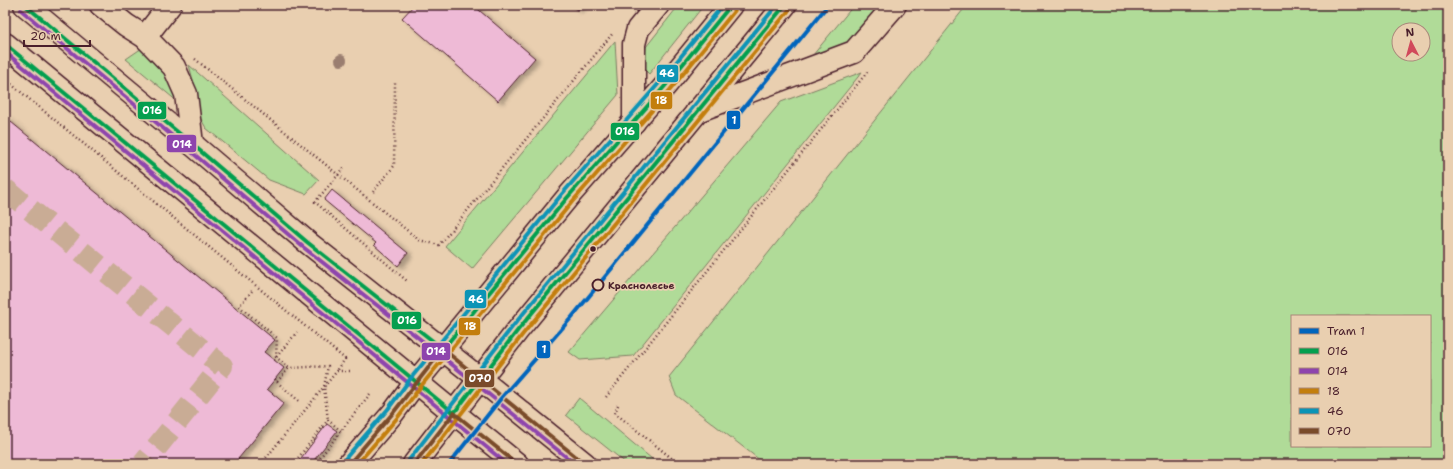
<svg xmlns="http://www.w3.org/2000/svg" width="1453" height="469" font-family="'Shantell Sans',sans-serif">
  <style>
    .green { fill: #b0db98; stroke: #7d7d62; fill-rule: evenodd }
    .building { fill: #eebad6; stroke: #4a1f2b; filter: url(#shadow) }
    .lines { fill: none; stroke-linecap: round; stroke-linejoin: round }
    .minor-tunnel { stroke: #c9ac95; stroke-width: 22; stroke-dasharray: 22 11; stroke-linecap: butt }
    .minor-casing { stroke: #4a1f2b; stroke-width: 25 }
    .major-casing { stroke: #4a1f2b; stroke-width: 25 }
    .path { stroke: #4a1f2b; stroke-width: 2.5; stroke-dasharray: 1 3; stroke-linecap: butt }
    .minor { stroke: #e9cfb0; stroke-width: 22 }
    .major { stroke: #e9cfb0; stroke-width: 22 }
    .bus-1-casing { stroke: #e9cfb0; stroke-width: 7 }
    .bus-2-casing { stroke: #e9cfb0; stroke-width: 7 }
    .bus-3-casing { stroke: #e9cfb0; stroke-width: 7 }
    .bus-4-casing { stroke: #e9cfb0; stroke-width: 7 }
    .bus-5-casing { stroke: #e9cfb0; stroke-width: 7 }
    .bus-1 { stroke: #049f4f; stroke-width: 4 }
    .bus-2 { stroke: #8e44ad; stroke-width: 4 }
    .bus-3 { stroke: #c37e0d; stroke-width: 4 }
    .bus-4 { stroke: #0b94b6; stroke-width: 4 }
    .bus-5 { stroke: #7a4b2a; stroke-width: 4 }
    .tram-1-casing { stroke: #e9cfb0; stroke-width: 7 }
    .tram-1 { stroke: #0065bd; stroke-width: 4 }
    .tree { fill: #9a7e70 }
    .bus-dot { fill: #4a1f2b; stroke: #e9cfb0; stroke-width: 1.5 }
    .stop-dot { fill: #e9cfb0; stroke: #4a1f2b; stroke-width: 2 }
    .labels { text-anchor: middle; dominant-baseline: central; stroke-width: 3.5; stroke-linejoin: round; paint-order: stroke }
    .stop-label { font-size: 10px; font-weight: bold; fill: #4a1f2b; stroke: #e9cfb0; text-anchor: start }
    .line-badge { stroke: #e9cfb0; stroke-width: 1.5 }
    .badge-label { font-size: 11px; text-anchor: middle; font-weight: bold; fill: #fff }
  </style>
  <defs>
    <filter id="shadow"><feDropShadow dx="4.5" dy="2.5" stdDeviation="2" flood-color="#0004"/></filter>
  </defs>
  <rect width="100%" height="100%" fill="#e9cfb0"/>
  <filter id="ink" filterUnits="userSpaceOnUse"><feTurbulence type="fractalNoise" baseFrequency=".025" numOctaves="2"/><feDisplacementMap in="SourceGraphic" scale="8" xChannelSelector="R" yChannelSelector="G"/><feConvolveMatrix kernelMatrix="1 2 1 2 8 2 1 2 1" color-interpolation-filters="sRGB"/></filter>
  <g filter="url(#ink)">
    <path class="green" d="M679,5H704L649,74L644,69L646,47Z
      M854,5H885L856,40L808,61Z
      M967,5H1448V464H765L676,395L669,377ZM1399,30H1423V54H1399ZM1292,316H1430V446H1292Z
      M615,41L618,95L472,269L445,246Z
      M142,48L168,68L178,102L126,59Z
      M189,65L319,180L306,194L269,180L206,128L197,112L196,91Z
      M862,72L633,356L580,360L569,352L781,102Z
      M579,398L658,464H627L566,415Z"/>
    <path class="building" d="M414,5H473L535,58L498,101L402,18Z
      M571,5H582L578,10Z
      M5,117L275,340L264,352L284,368L267,389L284,403L234,464H5Z
      M332,190L408,253L398,266L374,245L376,243L324,200Z
      M327,424L337,431L311,464H300L298,462Z"/>
    <g class="lines">
      <path class="minor-tunnel" d="M5,189L222,366L143,464"/>
      <g class="minor-casing">
        <path id="minor" d="M101,5L126,25L145,37L174,67L186,94L192,144
          M145,37L170,5
          M697,111L854,52L895,5
          M634,122V44L638,29L658,5
          M480,379L585,464
          M454,413L517,464"/>
      </g>
      <g class="major-casing">
        <path id="major" d="M25,5L192,144L307,242L480,379
          M5,44L454,413
          M349,464L393,413L416,382L567,198L665,86L731,5
          M414,464L518,330L785,5"/>
      </g>
      <path class="path" d="M195,59L419,240L439,245L613,33
        M5,79L345,359L337,371
        M344,168L315,202L407,281
        M373,192L394,166L395,83
        M252,291L239,306L277,338L276,357L289,368L328,366L324,387L328,420
        M274,360L297,332
        M275,379L277,382L289,368
        M277,382L299,401
        M606,397L868,71
        M618,405L615,413L679,464
        M257,464L295,462
        M261,464L337,371H351
        M297,464L295,462L328,420L341,431
        M315,464L370,394"/>
      <use href="#minor" class="minor"/>
      <use href="#major" class="major"/>
      <g class="bus-1-casing">
        <path id="bus-1" d="M25,5L192,144L307,242L443,349L567,198L665,86L731,5
          M5,44L454,413L518,330L785,5"/>
      </g>
      <g class="bus-2-casing">
        <path id="bus-2" d="M21,10L188,149L303,247L439,354L575,464
          M5,52L507,464"/>
      </g>
      <g class="bus-3-casing">
        <path id="bus-3" d="M357,464L398,417L421,386L572,202L670,90L736,9
          M422,464L523,334L790,9"/>
      </g>
      <g class="bus-4-casing">
        <path id="bus-4" d="M344,460L388,409L411,378L562,194L660,82L723,5
          M409,460L513,326L777,5"/>
      </g>
      <g class="bus-5-casing">
        <path id="bus-5" d="M349,464L393,413L443,349L585,464
          M414,464L454,413L517,464"/>
      </g>
      <use href="#bus-1" class="bus-1"/>
      <use href="#bus-2" class="bus-2"/>
      <use href="#bus-3" class="bus-3"/>
      <use href="#bus-4" class="bus-4"/>
      <use href="#bus-5" class="bus-5"/>
      <g class="tram-1-casing">
        <path id="tram-1" d="M449,464L502,397L572,317L828,5"/>
      </g>
      <use href="#tram-1" class="tram-1"/>
    </g>
    <circle class="tree" cx="341" cy="60" r="6"/>
  </g>
  <circle class="bus-dot" cx="593" cy="249" r="3.5"/>
  <circle class="stop-dot" cx="598" cy="285" r="5.5"/>
  <g class="labels">
    <g class="stop-label">
      <text x="608" y="285">Краснолесье</text>
    </g>
  </g>
  <g class="line-badge">
    <rect x="656" y="64" width="23" height="19" rx="4" fill="#0b94b6"/>
    <rect x="650" y="91" width="23" height="19" rx="4" fill="#c37e0d"/>
    <rect x="137" y="101" width="30" height="19" rx="4" fill="#049f4f"/>
    <rect x="726" y="110" width="15" height="20" rx="4" fill="#0065bd"/>
    <rect x="610" y="122" width="30" height="19" rx="4" fill="#049f4f"/>
    <rect x="166" y="134" width="31" height="19" rx="4" fill="#8e44ad"/>
    <rect x="464" y="289" width="23" height="20" rx="4" fill="#0b94b6"/>
    <rect x="391" y="311" width="31" height="19" rx="4" fill="#049f4f"/>
    <rect x="458" y="317" width="23" height="19" rx="4" fill="#c37e0d"/>
    <rect x="536" y="340" width="15" height="19" rx="4" fill="#0065bd"/>
    <rect x="421" y="342" width="30" height="19" rx="4" fill="#8e44ad"/>
    <rect x="464" y="369" width="31" height="19" rx="4" fill="#7a4b2a"/>
  </g>
  <g class="badge-label">
    <text x="667" y="77">46</text>
    <text x="661" y="104">18</text>
    <text x="152" y="114">016</text>
    <text x="734" y="124">1</text>
    <text x="625" y="135">016</text>
    <text x="182" y="148">014</text>
    <text x="476" y="303">46</text>
    <text x="407" y="324">016</text>
    <text x="470" y="330">18</text>
    <text x="544" y="353">1</text>
    <text x="436" y="355">014</text>
    <text x="480" y="382">070</text>
  </g>
  <rect width="1453" height="469" fill="none" stroke="#e9cfb0" stroke-width="20"/>
  <rect x="10" y="10" width="1433" height="449" fill="none" stroke="#4a1f2b" stroke-width="1.5" filter="url(#ink)"/>
  <rect x="1291" y="315" width="140" height="132" fill="#e9cfb0" stroke="#a9897b"/>
  <rect x="1299" y="328" width="20" height="6" fill="#0065bd" stroke="#a9897b"/>
  <text x="1327" y="335" font-size="12" fill="#4a1f2b">Tram 1</text>
  <rect x="1299" y="348" width="20" height="6" fill="#049f4f" stroke="#a9897b"/>
  <text x="1327" y="355" font-size="12" fill="#4a1f2b">016</text>
  <rect x="1299" y="368" width="20" height="6" fill="#8e44ad" stroke="#a9897b"/>
  <text x="1327" y="375" font-size="12" fill="#4a1f2b">014</text>
  <rect x="1299" y="388" width="20" height="6" fill="#c37e0d" stroke="#a9897b"/>
  <text x="1327" y="395" font-size="12" fill="#4a1f2b">18</text>
  <rect x="1299" y="408" width="20" height="6" fill="#0b94b6" stroke="#a9897b"/>
  <text x="1327" y="415" font-size="12" fill="#4a1f2b">46</text>
  <rect x="1299" y="428" width="20" height="6" fill="#7a4b2a" stroke="#a9897b"/>
  <text x="1327" y="435" font-size="12" fill="#4a1f2b">070</text>
  <g transform="translate(1411 42) rotate(354)"><circle r="19" fill="#e9cfb0" stroke="#a9897b"/>
  <path d="M0-3L7 15L0 10L-7 15Z" fill="#d1495b"/>
  <text y="-6" font-size="11" font-weight="bold" text-anchor="middle" fill="#4a1f2b">N</text>
  </g>
  <path d="M24 40v6h66v-6" fill="none" stroke="#4a1f2b" stroke-width="2"/>
  <text x="30" y="40" font-size="12" fill="#4a1f2b" stroke="#e9cfb0" stroke-width="3" paint-order="stroke">20 m</text>
</svg>
